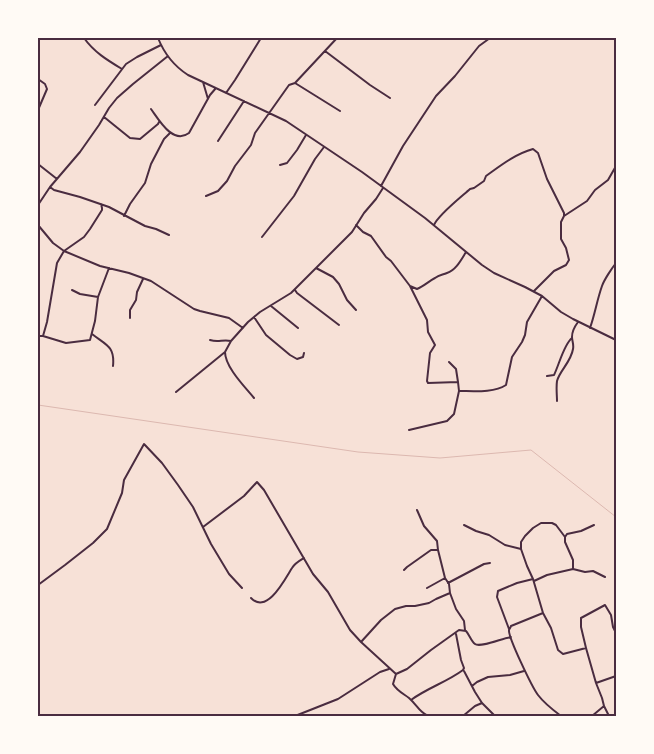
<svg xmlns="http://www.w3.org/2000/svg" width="654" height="754" font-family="Barlow,sans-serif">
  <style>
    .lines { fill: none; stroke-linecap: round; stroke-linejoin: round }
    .stream { stroke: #dcb8b0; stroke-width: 1 }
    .minor { stroke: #4a2c40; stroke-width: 2 }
    .neatline { fill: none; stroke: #4a2c40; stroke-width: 2 }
  </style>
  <rect width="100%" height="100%" fill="#f7e1d7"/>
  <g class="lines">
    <path class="stream" d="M38,405L358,452L440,458L531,450L616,517"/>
    <path class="minor" d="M84,38C94,52 107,60 122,69
      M158,38C164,53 174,66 188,75L286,121L362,172L425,218L482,265L494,273L525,287L542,296L561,312L573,319L616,340
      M38,39L45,38
      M325,51L370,85L390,98
      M38,79L45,84L47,89L38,110V121
      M203,82L208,99
      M295,83L337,38
      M226,93L235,80L261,38
      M95,105L126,64L137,57L161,45
      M151,109C159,120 173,145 189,133L210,95L216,88
      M104,117L130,138L140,139L158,124L159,122
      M218,141L244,101
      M38,164L57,179
      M280,165L287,163L297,150L306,135
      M381,186L403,146L436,96L455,76L479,46L490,38
      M50,187L54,190L80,197L109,207L145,226L156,229L169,235
      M206,196L218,191L227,181L235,166L251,145L255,133L289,85L295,83L340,111
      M38,205L50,187L80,152L99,125L109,108L117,98L133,84L168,56
      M124,216L130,204L145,183L151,164L164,139L170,133
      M38,225L53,243L64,251L100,266L129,273L151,281L194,309L200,311L229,318L243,328
      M356,225L363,232L371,236L386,257L391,261L410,286L417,289C424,286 429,281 435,278C439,275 442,275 447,273C456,270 461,260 466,252
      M434,225C438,215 461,197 470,189L474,188L484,181L486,176C500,166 515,154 533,149L538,153L547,179L564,213V216
      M262,237L294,196L315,159L324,147
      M316,268L333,277L339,284L347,300L356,310
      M72,290L80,294L98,297
      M295,290L297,293L339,325
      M534,291L554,271L566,265L569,260L566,248L561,239V222L564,216L587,201L595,190L608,180L616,166
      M271,306L298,328
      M254,317L266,335L290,355L297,359L303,357L304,353
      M130,318V310L136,300L137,292L143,279
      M590,328C595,314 597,300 602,286C604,280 612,268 616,263
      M92,334C106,345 115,346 113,366
      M38,336H43L66,343L90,340L95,321L98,297L109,268
      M43,336L47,322L57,263L64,251L84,237L90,229L102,210V208L101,204
      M210,340C219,343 222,339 231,341
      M225,352C225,367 245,387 254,398
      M449,362L456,369L458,382
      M547,376L554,375C559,365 564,344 572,338
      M459,391C473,391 494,393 506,385L512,357L522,342L525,335L527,322L542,296
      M176,392L225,352L231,341L248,322L260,312L291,293L352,232L364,213L376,199L383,188
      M557,401C557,395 556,388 557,381C560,370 571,362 573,349C574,344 572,341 572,337C572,332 575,326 578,322
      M409,430L447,421L454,414L459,391L458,382L428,383L427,381L430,353L435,345L428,332L427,320L410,286
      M417,510L424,526L437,541L438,550
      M464,525L476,531L489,535L505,545L521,549
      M203,527L244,496L257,482L264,490L313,574L328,592L350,630L361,642L396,674L407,669L431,650L459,630L466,631C469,634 471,641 475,644C480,648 503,638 511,637
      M565,537L567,534L581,531L594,525
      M404,570L407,567L431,550H438L445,578
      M534,581L547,575L573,569L585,572L593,571L605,577
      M448,583L484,564L490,563
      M38,585L65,565L93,543L107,529L122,493L124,480L144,444L162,463L178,485L193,507L211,544L229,574L242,588
      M427,588L445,578L449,584L450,593L456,609L464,621L465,630
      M251,598C267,615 285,579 292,568C295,563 299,561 304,558
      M543,613L551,628L558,650L563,654L586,648L596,683L602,698L604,706L592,716
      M509,629L497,597L498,591L517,583L533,579
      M361,642L381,620L395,609L406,606H415L429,603L436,599L450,593
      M586,648L581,627V618L605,605L611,615L613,627L616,633
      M464,671L475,692L482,703L495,716
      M396,674L393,684C397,691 404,694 409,698C417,705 419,712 428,716
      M596,683L616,676
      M472,686L477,682L488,677L510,675L524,671
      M411,700C427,688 447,682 463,670L464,668L461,660L456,634
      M604,706L609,716
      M133,716L134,715
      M295,716L338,699L380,672L389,669
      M463,716L475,706L482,703
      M561,716C553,710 544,703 538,695C532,687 508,637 509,630C510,628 511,627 511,626L543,613L533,579L527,566L521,549V542L525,536L533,528L541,523H552L556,525L565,537V542L573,560V569"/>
  </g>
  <rect width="654" height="754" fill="none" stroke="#fffaf5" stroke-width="78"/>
  <rect x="39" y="39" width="576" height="676" class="neatline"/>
</svg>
